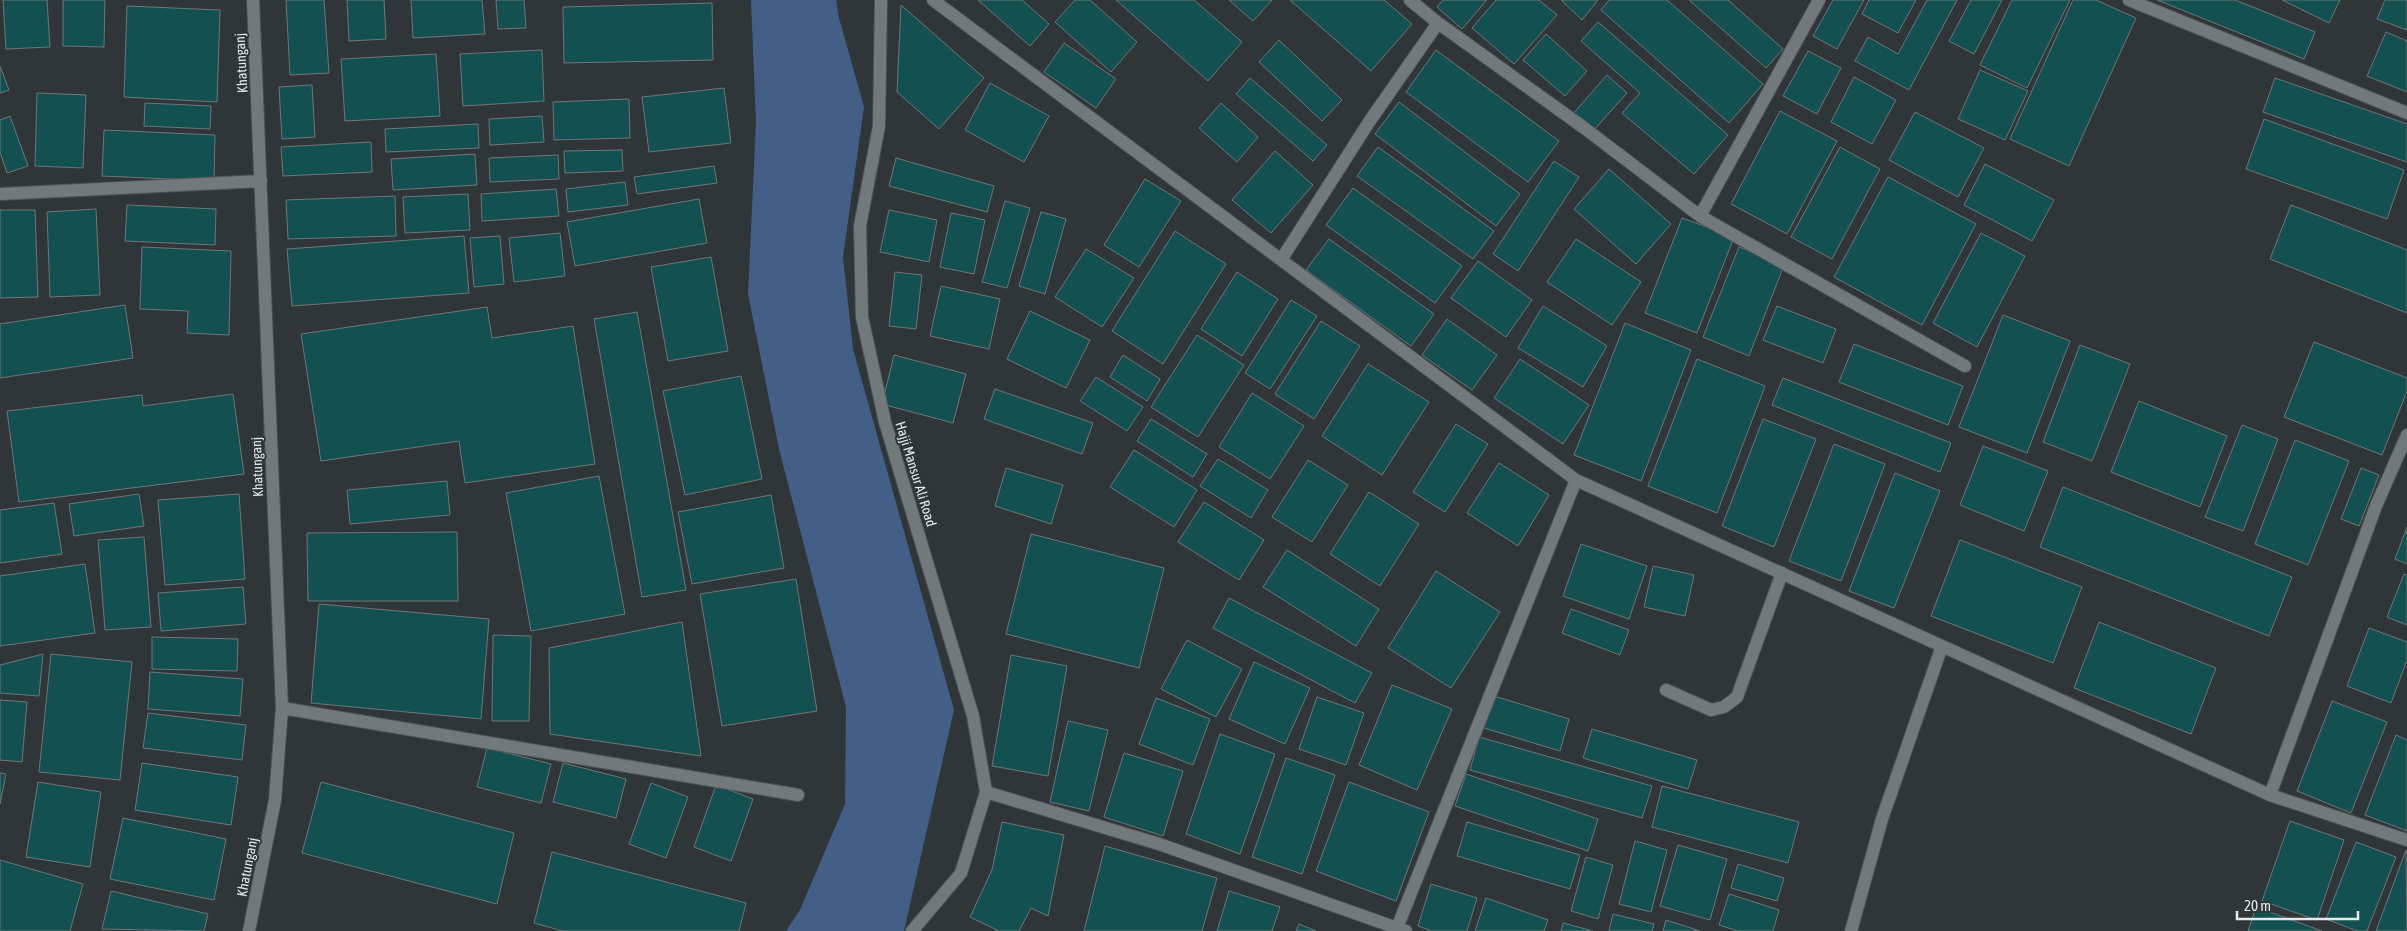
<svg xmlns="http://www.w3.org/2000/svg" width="2407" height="931" font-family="'Asap Condensed',sans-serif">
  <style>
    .water { fill: #435f88 }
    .building { fill: #125052; stroke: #6f7676 }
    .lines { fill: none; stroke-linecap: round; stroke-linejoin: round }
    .service-casing { stroke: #4d5254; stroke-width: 14 }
    .minor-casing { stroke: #4d5254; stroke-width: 14 }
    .service { stroke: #72797b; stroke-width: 12 }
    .minor { stroke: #72797b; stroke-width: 12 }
    .labels { text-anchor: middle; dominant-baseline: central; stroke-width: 4; stroke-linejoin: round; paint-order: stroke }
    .street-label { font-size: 14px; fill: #e5e9ea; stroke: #303638 }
  </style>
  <rect width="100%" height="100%" fill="#303638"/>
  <path class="water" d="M751,0H836L839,18L864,107L843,257L853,349L954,710L904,931H786L800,910L845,804L846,707L779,449L748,294L756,122Z"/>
  <path class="building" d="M3,0H47L50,47L6,49Z
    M63,0H105L104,47L63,46Z
    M286,0H324L329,73L290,75Z
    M347,0H384L386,39L349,41Z
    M411,0H482L485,34L413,38Z
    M496,0H524L526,28L498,29Z
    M978,0H1022L1049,24L1030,46Z
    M1075,0H1090L1137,42L1111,72L1055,22Z
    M1116,0H1194L1242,42L1208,81Z
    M1229,0H1272L1253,21Z
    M1290,0H1384L1412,24L1371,71Z
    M1443,0H1487L1462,29L1437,7Z
    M1496,0H1539L1557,15L1514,64L1472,28Z
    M1561,0H1598L1582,20Z
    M1609,0H1667L1763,84L1729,123L1601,10Z
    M1689,0H1728L1783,49L1766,68Z
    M1833,0H1864L1837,49L1813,36Z
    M1869,0H1916L1898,33L1862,14Z
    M1927,0H1957L1909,90L1855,61L1868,37L1898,54Z
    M1971,0H2002L1974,54L1949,41Z
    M2012,0H2070L2027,88L1980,65Z
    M2073,0H2096L2136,18L2069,166L2010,139Z
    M2157,0H2235L2315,32L2304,59Z
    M2282,0H2340L2329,23Z
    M2385,0H2407V30L2377,19Z
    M712,3L713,60L564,63L563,7Z
    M901,5L984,78L939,129L897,92Z
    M127,6L220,10L217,102L124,97Z
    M1598,22L1728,135L1694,174L1622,113L1640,93L1581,41Z
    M2386,32L2407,41V92L2367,76Z
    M1546,34L1587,71L1565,96L1523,60Z
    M1279,40L1342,100L1322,121L1259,62Z
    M1064,43L1116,79L1096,108L1044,72Z
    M542,50L544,101L463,106L460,54Z
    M1436,50L1559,141L1528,182L1406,92Z
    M1808,51L1841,68L1817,114L1783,96Z
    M436,54L440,116L345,121L341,59Z
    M0,66L9,90L0,93Z
    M1980,70L2028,91L2005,140L1958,119Z
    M1607,75L1627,93L1593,131L1573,114Z
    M1854,77L1896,100L1872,144L1831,122Z
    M1250,78L1327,145L1313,161L1236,94Z
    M2275,78L2407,124V162L2263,112Z
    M990,83L1049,116L1024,162L965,130Z
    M312,85L315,137L282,139L279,87Z
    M724,88L731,143L649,152L642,97Z
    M37,93L86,95L83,168L35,166Z
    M629,99L630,138L554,140L553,102Z
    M1399,102L1520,194L1496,226L1375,134Z
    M145,103L211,106L210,129L144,126Z
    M1221,103L1258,137L1237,162L1199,128Z
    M1780,111L1837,141L1787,234L1731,204Z
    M1915,112L1984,148L1958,197L1889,160Z
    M10,116L28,166L7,173L0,152V120Z
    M542,116L544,142L490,145L489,119Z
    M2264,119L2404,170L2387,219L2246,169Z
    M478,124L479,148L386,152L385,129Z
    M104,130L215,135L214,181L102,176Z
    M371,142L372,172L283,176L281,147Z
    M1378,147L1494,231L1473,259L1357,176Z
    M1840,147L1880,169L1832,259L1791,237Z
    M622,150L623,171L565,173L564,151Z
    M1275,151L1313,185L1271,233L1232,200Z
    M475,154L477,185L393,190L391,159Z
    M558,155L559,179L490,182L489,158Z
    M896,158L994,186L987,212L889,186Z
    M1554,161L1579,177L1518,271L1493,254Z
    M1985,164L2054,200L2032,241L1964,205Z
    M714,166L717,183L637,194L634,177Z
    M1609,169L1671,224L1636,264L1574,209Z
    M1888,177L1976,224L1922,325L1834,277Z
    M1145,179L1181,201L1139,267L1104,245Z
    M625,182L628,205L568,212L566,189Z
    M1353,188L1462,266L1435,303L1326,225Z
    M556,189L559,216L482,221L481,194Z
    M468,194L470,230L405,233L403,197Z
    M395,196L396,236L288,239L286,200Z
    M699,199L707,243L575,266L567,222Z
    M1005,201L1030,208L1007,288L982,282Z
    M127,205L216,209L215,245L125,241Z
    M2291,205L2407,250V313L2270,259Z
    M96,209L100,295L50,297L47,212Z
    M0,210H35L38,297L0,298Z
    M889,210L937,220L929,262L880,252Z
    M1041,212L1066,219L1045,294L1019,286Z
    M951,213L985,220L974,274L940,267Z
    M1682,218L1734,237L1697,333L1645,313Z
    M1175,231L1226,264L1163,364L1112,331Z
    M560,233L565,276L514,282L509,238Z
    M1981,233L2025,256L1977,347L1933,323Z
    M464,236L469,293L292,306L287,249Z
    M500,236L504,284L474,287L470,238Z
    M1329,239L1434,314L1411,346L1306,270Z
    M1576,239L1641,282L1612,325L1547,282Z
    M142,247L231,251L229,335L187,333L188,311L140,309Z
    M1739,247L1784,265L1749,356L1703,337Z
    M1086,249L1134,278L1102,327L1055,297Z
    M711,257L728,351L668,361L651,267Z
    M1478,261L1532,300L1506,337L1451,298Z
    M895,272L922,275L916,329L889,326Z
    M1237,272L1278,299L1242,356L1201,329Z
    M941,286L1000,299L989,349L930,336Z
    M1291,300L1317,316L1270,389L1245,373Z
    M125,305L133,358L0,378V324Z
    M1543,306L1607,346L1583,387L1518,348Z
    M1777,306L1836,329L1823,363L1763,340Z
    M487,307L492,338L573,326L595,464L465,483L459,441L321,461L301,334Z
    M1030,311L1090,340L1066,388L1007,359Z
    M637,312L686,590L642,597L594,319Z
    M2003,315L2070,341L2027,453L1959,427Z
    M1447,319L1497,355L1472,390L1422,355Z
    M1321,321L1360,346L1314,419L1275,394Z
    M1625,323L1691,350L1641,481L1574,455Z
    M1197,335L1244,365L1198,437L1151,407Z
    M2314,342L2407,378V391L2382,455L2284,417Z
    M1854,344L1963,386L1948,425L1839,382Z
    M2080,345L2130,364L2092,461L2043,442Z
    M894,355L966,374L953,423L882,404Z
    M1123,355L1160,379L1147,401L1110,377Z
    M1520,359L1589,405L1563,444L1494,398Z
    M1697,359L1765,386L1717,513L1648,486Z
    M1368,364L1429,402L1382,475L1322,436Z
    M741,376L762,479L685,495L663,391Z
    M1096,377L1143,407L1127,431L1080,401Z
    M1783,378L1951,443L1940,472L1772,405Z
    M995,389L1093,423L1082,454L984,419Z
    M1252,393L1304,426L1270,479L1219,447Z
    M233,394L244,474L19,502L7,411L142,395L143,406Z
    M2139,401L2227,436L2200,507L2111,472Z
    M1151,419L1207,454L1193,477L1137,441Z
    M1763,419L1816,439L1774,547L1722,526Z
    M1456,424L1488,444L1445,512L1413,492Z
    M2242,425L2278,439L2243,531L2205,517Z
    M2295,440L2349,461L2308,565L2255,544Z
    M1834,444L1885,464L1841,581L1789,561Z
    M1983,446L2048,471L2024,531L1960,505Z
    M1134,450L1197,490L1174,527L1110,487Z
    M1218,459L1268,490L1251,518L1200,486Z
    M1308,460L1348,485L1312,542L1272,517Z
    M1499,463L1549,495L1518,546L1467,513Z
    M1006,468L1063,485L1051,524L995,506Z
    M2361,468L2379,475L2359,526L2341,519Z
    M1895,473L1940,491L1894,608L1849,591Z
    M599,476L625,614L531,631L506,493Z
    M447,481L450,515L350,524L347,490Z
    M2063,487L2292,577L2269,636L2040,547Z
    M1369,492L1419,524L1380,586L1330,554Z
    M139,494L144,526L74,536L69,504Z
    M239,494L245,579L165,585L158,500Z
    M771,495L784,568L692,584L678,512Z
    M1204,502L1264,540L1239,580L1178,542Z
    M54,503L62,554L0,563V510Z
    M2407,527V564L2395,559Z
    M457,532L458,601H308L307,533Z
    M1031,534L1164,568L1139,668L1006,634Z
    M144,537L151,627L105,630L98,540Z
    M1960,540L2082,587L2053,663L1931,616Z
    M1581,544L1647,566L1629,619L1563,596Z
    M1287,550L1379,609L1356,646L1263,587Z
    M85,564L95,633L0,646V576Z
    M1653,566L1694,575L1685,616L1644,607Z
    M1436,571L1500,612L1451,688L1388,648Z
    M2404,574L2407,575V625L2387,617Z
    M796,579L817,711L722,726L700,594Z
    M243,587L246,624L161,631L158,593Z
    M1229,598L1372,673L1355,703L1213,628Z
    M319,604L489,619L481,719L311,703Z
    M1571,609L1629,630L1620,655L1562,633Z
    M682,622L701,756L550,734L549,648Z
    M2099,622L2216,668L2191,734L2074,688Z
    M2369,628L2407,642V660L2391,703L2347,686Z
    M493,635L531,636L529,721H492Z
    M152,637L238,639L237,671L152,669Z
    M1187,640L1242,669L1216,717L1161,689Z
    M43,654L39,696L0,693V665Z
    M51,654L132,662L120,780L39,772Z
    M1011,655L1067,666L1048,776L992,766Z
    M1254,662L1310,688L1285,744L1229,719Z
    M150,672L243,679L240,716L148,709Z
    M1392,685L1452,709L1417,790L1359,765Z
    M1494,696L1569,719L1560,751L1484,728Z
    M1317,697L1364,713L1346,765L1299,749Z
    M1156,698L1210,719L1193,765L1139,744Z
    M0,700L27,702L22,762L0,760Z
    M2332,701L2387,722L2351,813L2297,791Z
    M148,713L246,725L242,760L143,748Z
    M1068,721L1108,730L1089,811L1050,802Z
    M1592,729L1697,760L1688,789L1583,758Z
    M1220,734L1275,754L1240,854L1186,834Z
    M2396,735L2407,740V831L2365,815Z
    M1479,737L1652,786L1642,818L1470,770Z
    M487,748L551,764L541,803L477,787Z
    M1124,753L1183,771L1163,836L1104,817Z
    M1286,758L1335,775L1302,874L1252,857Z
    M142,763L238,777L231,825L135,810Z
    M563,763L626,779L616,818L553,802Z
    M0,773L6,774L0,804Z
    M1466,774L1598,819L1588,851L1455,806Z
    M38,782L101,792L90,867L26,857Z
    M321,782L514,833L497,904L302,853Z
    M1349,782L1429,812L1396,901L1316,871Z
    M651,783L688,797L666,858L629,844Z
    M716,785L753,799L731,861L694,847Z
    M1662,786L1799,822L1788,863L1652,827Z
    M123,818L226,839L214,900L110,879Z
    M2290,821L2344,840L2317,920L2262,901Z
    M1002,822L1064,835L1048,916L1031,908L1019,931H999L970,917L992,870Z
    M1467,822L1580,855L1570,889L1457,856Z
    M1635,841L1667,850L1651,912L1619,904Z
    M2356,842L2396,857L2367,931H2357L2326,919Z
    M1678,845L1727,859L1710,920L1660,906Z
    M1105,846L1217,878L1202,931H1084Z
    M2406,850L2407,931H2376Z
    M552,852L746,903L739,931H563L534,923Z
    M1586,857L1613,865L1598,919L1571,911Z
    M0,860L83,884L70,931H0Z
    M1738,864L1784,878L1777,901L1731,888Z
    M1431,884L1477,898L1467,931H1432L1418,926Z
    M111,891L208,914L204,931L102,929Z
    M1229,891L1280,907L1272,931H1217Z
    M1729,894L1779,910L1773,931H1738L1719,925Z
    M1486,898L1548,920L1544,931H1475Z
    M2256,907L2322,931H2248Z
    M1613,914L1654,924L1652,931H1609Z
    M1666,920L1700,931H1663Z
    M1563,923L1593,931H1561Z
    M1299,924L1316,931H1296Z"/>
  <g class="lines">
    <g class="service-casing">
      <path id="service" d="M1666,690L1711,710L1724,707L1737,697L1782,573
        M1851,931L1882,819L1942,646"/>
    </g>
    <g class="minor-casing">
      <path id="minor" d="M881,0L879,126L860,226L862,317L885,422L973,716L986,792L961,873L912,931
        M933,0L1576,480L2270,795L2407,840
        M1410,0L1438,23L1583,127L1700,216L1965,366
        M2129,0L2407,113
        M0,194L261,181
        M1700,216L1819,0
        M1281,260L1369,122L1438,23
        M282,708L798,795
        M986,792L1159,844L1397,928
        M2270,795L2376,506L2407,435
        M249,931L275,800L282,708L253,0
        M1406,931L1397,928L1576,480"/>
    </g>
    <use href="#service" class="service"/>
    <use href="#minor" class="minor"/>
  </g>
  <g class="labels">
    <g class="street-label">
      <text transform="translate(241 63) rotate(-93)">Khatunganj</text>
      <text transform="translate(257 467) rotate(-92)">Khatunganj</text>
      <text transform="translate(916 474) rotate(73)">Hajji Mansur Ali Road</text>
      <text transform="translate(247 867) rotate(-79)">Khatunganj</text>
    </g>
  </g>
  <path d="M2237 911v8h121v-8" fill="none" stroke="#e5e9ea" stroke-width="2.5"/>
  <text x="2244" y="911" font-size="15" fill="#e5e9ea" stroke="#303638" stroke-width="4" paint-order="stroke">20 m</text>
</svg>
